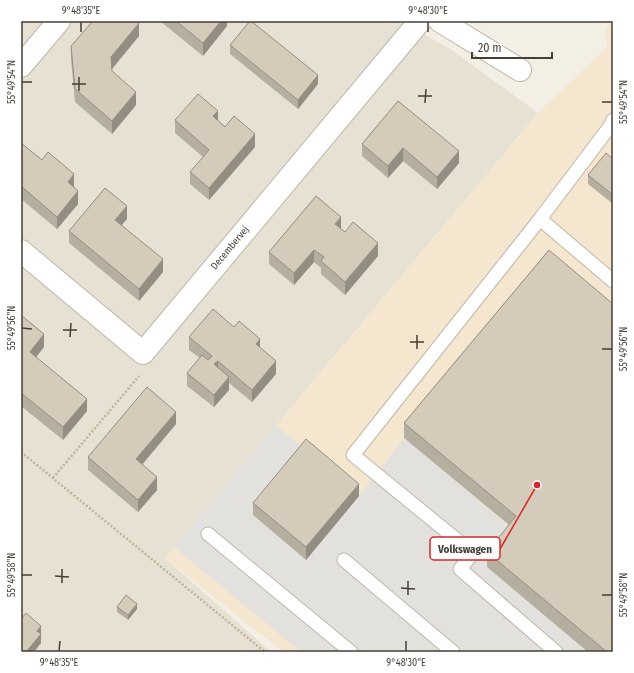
<svg xmlns="http://www.w3.org/2000/svg" width="634" height="673" font-family="'Fira Sans Condensed',sans-serif">
  <style>
    .residential { fill: #e7e1d3 }
    .commercial { fill: #f5e6d0 }
    .parking { fill: #e3e1dd }
    .lines { fill: none; stroke-linecap: round; stroke-linejoin: round }
    .service-casing { stroke: #beb7a8; stroke-width: 15 }
    .minor-casing { stroke: #beb7a8; stroke-width: 24 }
    .path { stroke: #c0b399; stroke-width: 2.5; stroke-dasharray: 2 2; stroke-linecap: butt }
    .service { stroke: #fff; stroke-width: 13 }
    .minor { stroke: #fff; stroke-width: 22 }
    .wall { fill: #b6afa0 }
    .shaded-wall { fill: #948e82 }
    .building { fill: #d4cbba; stroke: #948e82 }
    .ticks { fill: none; stroke: #453f35; stroke-width: 1.5 }
    .labels { text-anchor: middle; dominant-baseline: central; stroke-width: 3; stroke-linejoin: round; paint-order: stroke }
    .street-label { font-size: 10px; fill: #453f35; stroke: #fff }
    .leader { fill: none; stroke: #d62828; stroke-width: 1.5 }
    .callout-dot { fill: #d62828; stroke: #fff; stroke-width: 1.5 }
    .callout { fill: #fff; stroke: #d62828; stroke-width: 1.5 }
    .callout-label { font-size: 11px; text-anchor: middle; font-weight: bold; fill: #453f35 }
    .neatline { fill: none; stroke: #453f35; stroke-width: 1.5 }
    .ticks-label { font-size: 10px; text-anchor: middle; fill: #453f35 }
  </style>
  <rect width="100%" height="100%" fill="#f3efe5"/>
  <path class="residential" d="M21,21H400L452,50L538,113L165,558L271,652H21Z"/>
  <path class="commercial" d="M612,21H613V652H283L165,558L538,113L607,47L605,31Z"/>
  <path class="parking" d="M276,425L359,496L404,438L516,532L588,652H301L174,547Z"/>
  <g class="lines">
    <g class="service-casing">
      <path id="service" d="M613,120L611,125L540,219L613,281
        M540,219L353,455L473,553L460,569L556,652
        M208,534L351,652
        M344,560L453,652"/>
    </g>
    <g class="minor-casing">
      <path id="minor" d="M440,21L520,70
        M21,66L59,21
        M21,251L143,353L420,21"/>
    </g>
    <path class="path" d="M21,452L265,652
      M53,478L139,376"/>
    <use href="#service" class="service"/>
    <use href="#minor" class="minor"/>
  </g>
  <path class="wall" d="M160,21H227V26L203,56Z
    M139,36L112,69V71L136,105L112,134L75,102L71,59V46Z
    M230,45L318,84L298,109L230,54Z
    M398,101L459,163L437,189L403,161L388,178L362,156V144Z
    M175,120L218,121L225,127L255,147L209,200L190,184V172L203,157L175,133Z
    M21,143L74,187L78,204L57,229L21,199Z
    M613,159V204L588,184V175Z
    M127,219L122,225L163,272L139,301L69,243V231Z
    M341,229L378,256L345,295L321,274V268L314,262L294,285L269,264V252Z
    M549,250L613,652H588L487,567V552L509,525L404,438V423Z
    M21,317L44,347L36,357L87,411L63,440L21,406Z
    M234,327L260,348L276,374L252,402L229,383V390L214,407L187,386V373L200,358L189,350V337Z
    M176,424L142,464L157,490L138,512L88,470V457Z
    M359,496L306,560L253,515V503Z
    M117,607L137,609L128,620L117,612Z"/>
  <path class="shaded-wall" d="M221,21H227V26L203,56V43Z
    M139,23V36L111,70V57Z
    M318,75V84L298,109V100Z
    M136,92V105L112,134V121Z
    M218,111V123L213,116Z
    M255,134V147L209,200V188Z
    M403,148V161L388,178V166Z
    M459,151V163L437,189V177Z
    M74,174V187L68,195V182Z
    M78,191V204L57,229V217Z
    M127,206V219L115,232V220Z
    M341,217V230L335,224Z
    M378,243V256L345,295V282Z
    M314,250V262L294,285V273Z
    M163,259V272L139,301V289Z
    M44,334V347L30,365V352Z
    M260,339V352L256,344Z
    M218,361V373L214,364Z
    M276,361V374L252,402V390Z
    M229,377V390L214,407V395Z
    M87,399V411L63,440V427Z
    M176,412V424L136,472V459Z
    M157,477V490L138,512V500Z
    M359,484V496L306,560V547Z
    M137,604V609L128,620V615Z
    M41,626V643L34,652H26L37,631Z"/>
  <path class="building" d="M93,21H136L139,23L111,57L112,71L136,92L112,121L75,89L71,46Z
    M176,21H221L203,43Z
    M250,21H251L318,75L298,100L230,45Z
    M198,94L218,111L213,116L225,127L234,116L255,134L209,188L190,172L209,150L175,120Z
    M398,101L459,151L437,177L403,148L388,166L362,144Z
    M21,143L42,160L48,152L74,174L68,182L78,191L57,217L21,186Z
    M606,153L613,159V195L588,175Z
    M105,188L127,206L115,220L163,259L139,289L69,231Z
    M316,196L341,217L335,224L345,232L353,222L378,243L345,282L321,261L324,257L314,250L294,273L269,252Z
    M549,250L613,304V648L610,652H607L487,552L516,516L404,423Z
    M213,309L234,327L239,321L260,339L256,344L276,361L252,390L218,361L214,364L229,377L214,395L187,373L202,355L208,360L212,356L189,337Z
    M22,316L44,334L30,352L87,399L63,427L21,393V317Z
    M147,387L176,412L136,459L157,477L138,500L88,457Z
    M306,439L359,484L306,547L253,503Z
    M126,595L137,604L128,615L117,607Z
    M26,613L41,626L37,631L41,634L26,652H21V617L22,618Z"/>
  <path class="ticks" d="M81,32V22M428,32V22M22,82H32M72,84H86M79,91V77M418,96H432M602,102H612M425,103L426,89M22,328L32,329M63,330H77M70,337L71,323M410,342H424M417,349V335M602,349H612M22,575H32M55,576L69,577M62,583V569M401,588L415,589M408,595V581M602,595H612M59,651L60,641M406,651V641"/>
  <g class="labels">
    <g class="street-label">
      <text transform="translate(230 248) rotate(-50)">Decembervej</text>
    </g>
  </g>
  <path class="leader" d="M537 485L500 549"/>
  <circle class="callout-dot" cx="537" cy="485" r="4"/>
  <rect class="callout" x="430" y="537" width="70" height="23" rx="4"/>
  <g class="callout-label">
    <text x="465" y="553">Volkswagen</text>
  </g>
  <rect width="634" height="673" fill="none" stroke="#ffffff" stroke-width="44"/>
  <path d="M472 52v6h80v-6" fill="none" stroke="#453f35" stroke-width="2"/>
  <text x="478" y="52" font-size="12" fill="#453f35" stroke="#ffffff" stroke-width="3" paint-order="stroke">20 m</text>
  <rect x="22" y="22" width="590" height="629" class="neatline"/>
  <g class="ticks-label">
    <text x="81" y="14">9°48'35"E</text>
    <text x="428" y="14">9°48'30"E</text>
    <text transform="translate(11 82) rotate(-90)" y="4">55°49'54"N</text>
    <text transform="translate(623 102) rotate(-90)" y="4">55°49'54"N</text>
    <text transform="translate(11 328) rotate(-90)" y="4">55°49'56"N</text>
    <text transform="translate(623 349) rotate(-90)" y="4">55°49'56"N</text>
    <text transform="translate(11 575) rotate(-90)" y="4">55°49'58"N</text>
    <text transform="translate(623 595) rotate(-90)" y="4">55°49'58"N</text>
    <text x="59" y="666">9°48'35"E</text>
    <text x="406" y="666">9°48'30"E</text>
  </g>
</svg>
